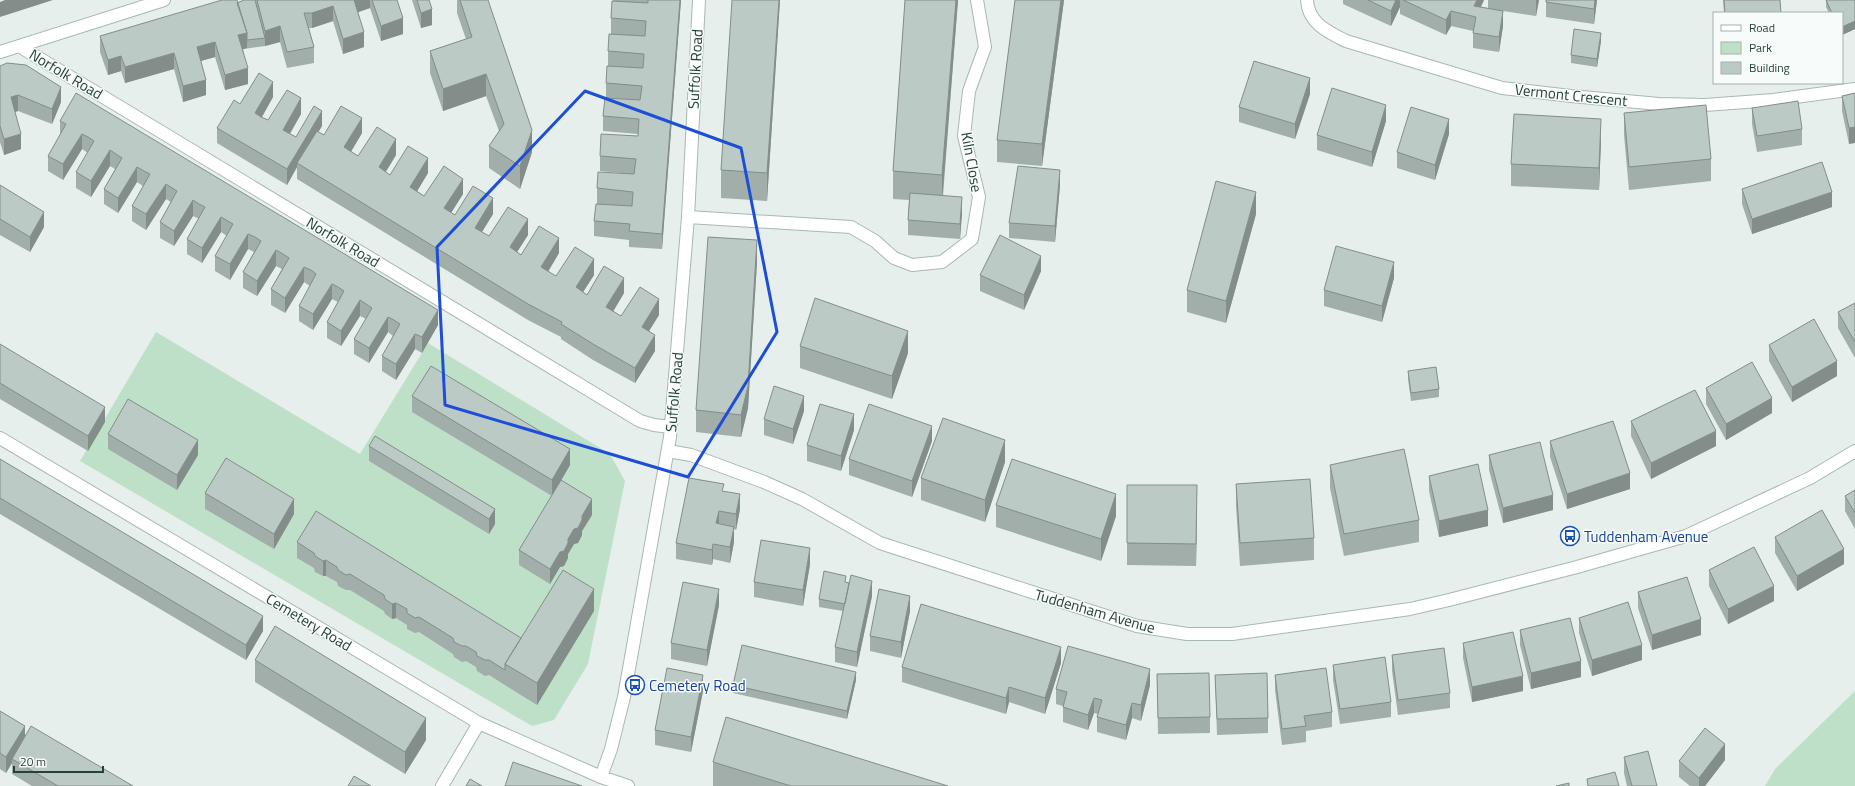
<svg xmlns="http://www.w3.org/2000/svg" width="1855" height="786" font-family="'Titillium Web',sans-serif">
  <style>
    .green { fill: #bfe0c8 }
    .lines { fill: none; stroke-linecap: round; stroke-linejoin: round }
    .minor-casing { stroke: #a8b8b2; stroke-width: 14 }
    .minor { stroke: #fff; stroke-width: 12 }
    .wall { fill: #a1aea9 }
    .shaded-wall { fill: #838d89 }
    .building { fill: #bbcac4; stroke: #838d89 }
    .marked { fill: none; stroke: #1d4ed8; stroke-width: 3; stroke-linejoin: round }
    .labels { text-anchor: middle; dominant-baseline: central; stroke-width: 3; stroke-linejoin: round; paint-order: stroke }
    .street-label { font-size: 15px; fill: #24423a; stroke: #f7fbf9 }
    .transit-label { font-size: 15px; fill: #164399; stroke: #f7fbf9; text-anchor: start }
  </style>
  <rect width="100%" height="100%" fill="#e6efeb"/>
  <path class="green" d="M156,332L360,454L428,343L610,454L625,481L588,664L554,720L532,726L80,461Z
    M1855,691V786H1765L1775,769Z"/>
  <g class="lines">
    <g class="minor-casing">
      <path id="minor" d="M1307,0C1308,23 1328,32 1346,41L1502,88L1571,96L1659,104L1705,105L1773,100L1855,89
        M19,46L640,421L654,425L671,427
        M0,52L164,0
        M688,217L851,227L875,241L894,258L912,265L942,262L972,239L979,197L964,136L969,91L985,47L977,0
        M0,438L479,723L601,777L628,786
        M668,451L691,455L764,482L802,499L880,543L1137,626L1187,634H1232L1410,609L1449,600L1577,567L1686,536L1810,478L1855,451
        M601,777L611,749L624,697L670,437L688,217L699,0
        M442,786L479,723"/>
    </g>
    <use href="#minor" class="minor"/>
  </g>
  <path class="wall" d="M244,0H397L403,34L381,41L370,8L358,12L364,47L343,54L333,21L312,28H309L314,47V63L287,68L280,42L265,46L243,49L248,84L225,90L215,57L201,61L206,95L183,102L174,69L125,83L121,71L108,75L100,52V36L237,3Z
    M412,0H429L432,25L421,28Z
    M457,0H488L532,152L520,189L489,168V146L499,131L486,96L443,111L430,73V51L466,39L457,13Z
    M613,0H681L662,249L629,247V240L594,236V221L597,204V188L621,173L600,171V156L638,136V134L603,131V116L606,98V83L608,66V51L611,34V18Z
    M780,0L767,201L721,198V170Z
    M905,0H958L943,196L962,213L960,239L908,235V220L909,200L893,199V171Z
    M1015,0H1064L1042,166L997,162V140Z
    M1343,0H1484L1481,7L1488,8V0H1539L1536,16L1503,11V26L1499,52L1473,48V31L1451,26L1446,35L1400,14V7L1391,26L1343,4Z
    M1546,0H1597L1594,24L1546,17Z
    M1723,0H1780L1781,13H1724Z
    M1826,0H1855V29L1842,35V13H1829L1826,7Z
    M1601,41L1597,67L1571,63V55Z
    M0,66L61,102L52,124L18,111L15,112L21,149L4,155L0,142Z
    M1855,93L1849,144L1842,111V96Z
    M1310,94L1295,139L1239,122V107Z
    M273,97L262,117L268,120L301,114L290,134L296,137L322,126L318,132L324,135L362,133L351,152L358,156L396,155L386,172L390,175L428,173L417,191L424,196L463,194L451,213L455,215L493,214L482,232L489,236L528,235L517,252L521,255L559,253L548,272L556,276L594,275L583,292L587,295L624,293L613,312L621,316L659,315L649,331L655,351L635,383L593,360L561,339V337L528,320L297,179V167L287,185L217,143V128L240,104Z
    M1752,108L1802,129V145L1757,152L1752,124Z
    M1624,113L1711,159V181L1629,190L1624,135Z
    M60,121L438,325L422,353L415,349L396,380L382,371V356L393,336L388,332L369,363L354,354V339L366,319L360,316L341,346L327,338V322L338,302L332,299L313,330L299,321V306L310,286L304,282L285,313L271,305V289L282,269L276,266L257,296L243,288V272L254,252L248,249L230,280L215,271V256L227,236L221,232L202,263L187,254V239L199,219L193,216L174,246L160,238V222L171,202L166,199L146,230L132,221V206L143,186L137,182L118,213L104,204V189L115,169L110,166L91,197L76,188V172L88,153L82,149L63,180L48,171V156L60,135Z
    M1386,121L1372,167L1317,150V135Z
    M1449,134L1435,180L1397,168V152Z
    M1601,141L1599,190L1511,186V164Z
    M0,185L44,227L30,252L0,235Z
    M1060,185L1055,242L1009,238V223Z
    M1742,189L1832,207L1752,234L1742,204Z
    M1256,214L1226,323L1187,312V290Z
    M757,262L748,408L741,437L696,432V410Z
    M1041,271L1024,310L980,291V275Z
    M1394,278L1382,322L1324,306V290Z
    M1855,303V358L1838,328V312Z
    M0,344L105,422L88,451L0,399Z
    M1769,345L1837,376L1792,402L1769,361Z
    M800,346L908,353L892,399L800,368Z
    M1408,371L1439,389V397L1411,401L1408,379Z
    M1706,388L1772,413L1726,440L1706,404Z
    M412,396L570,465L552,496L412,412Z
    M804,411L793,444L764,435V419Z
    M1631,421L1716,446L1651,479L1631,436Z
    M854,430L841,471L807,461V445Z
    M108,434L198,455L177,490L108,449Z
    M932,441L912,497L849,475V459Z
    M1550,441L1630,489L1567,509L1550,457Z
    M369,446L495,509V524L489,534L369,461Z
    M1489,455L1553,510L1503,523L1489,470Z
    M0,459L263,631L246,660L0,514Z
    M1005,462L985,522L921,500V478Z
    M1330,465L1419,520V542L1344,556L1330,488Z
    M1429,476L1488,526L1439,537L1429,491Z
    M1236,484L1314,538V560L1240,566L1236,506Z
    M1127,485L1197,508L1196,566L1127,565Z
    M1855,490V529L1845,511V496Z
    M724,491L740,509L736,530L734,529V542L730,563L713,559L712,565L676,559V543Z
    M205,493L294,514L274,549L205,509Z
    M996,505L1116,516L1101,561L996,527Z
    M592,515L582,531V535L578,543L574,544L568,554V558L564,566L560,567L550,584L519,565V550Z
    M1775,537L1844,564L1797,591L1775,553Z
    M297,542L521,638L594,611L537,705L489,675L485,676L477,671L476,667L466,661L462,662L454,657L453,654L419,632L415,633L407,629V625L396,618L392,619L385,614L384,611L350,590H346L338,586L337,582L326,576H323L315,572L314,568L297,558Z
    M810,564L803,606L754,597V582Z
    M1709,570L1774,601L1728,624L1709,586Z
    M846,582L872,596L857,667L835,662V647L843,611L819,607V599Z
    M1638,592L1701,635L1652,650L1638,608Z
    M719,605L707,666L671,659V643Z
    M910,611L901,658L870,651V636Z
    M1579,618L1642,660L1592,676L1579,633Z
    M1520,630L1581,677L1531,689L1520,645Z
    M1463,643L1523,691L1472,702L1463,658Z
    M1392,655L1450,693V708L1398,715L1392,671Z
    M255,660L426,740L405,774L255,682Z
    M1061,663L1045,714L1009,702L1006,714L902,682V667Z
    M1333,665L1391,702V717L1340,724L1333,680Z
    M1157,674L1210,717V733L1158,734Z
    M1215,675L1268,718V733L1217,735Z
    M1275,675L1332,712V727L1306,731V742L1282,745L1275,690Z
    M856,680L847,719L733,693V685Z
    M1150,685L1141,721L1132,718L1126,740L1097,732V717L1098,714L1094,713L1088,730L1063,722V706L1056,704V689Z
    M703,691L691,752L655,745V730Z
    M0,711L25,737L133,786H32L12,774V763L6,773L0,769Z
    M1624,757L1657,786H1627L1624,773Z
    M1725,760L1705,786H1690L1679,777V761Z
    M713,762L948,786H713Z"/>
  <path class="shaded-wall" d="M5,0H53L0,17V2Z
    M353,0H370V8L353,14Z
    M680,0H681L662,249V234Z
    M779,0H780L767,201V173Z
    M956,0H958L942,202V175Z
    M1061,0H1064L1042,166V144Z
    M1396,0H1400V7L1391,26V11Z
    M1477,0H1484L1476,17L1474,6Z
    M1536,0H1539L1536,16Z
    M1595,0H1597L1594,24V9Z
    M333,6V21L312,28V13Z
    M432,9V25L421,28V13Z
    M1451,11V26L1446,35V20Z
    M1503,11V26L1499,52V37Z
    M403,18V34L381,41V26Z
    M1855,21V29L1842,35V27Z
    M280,26V42L265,46V31Z
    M364,32V47L343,54V39Z
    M247,33V48L238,51V35Z
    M1601,33V41L1597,67V59Z
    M215,42V57L197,62V47Z
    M174,53V69L125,83V67Z
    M121,56V71L108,75V60Z
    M248,68V84L225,90V75Z
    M486,74V96L443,111V89Z
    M1310,78V94L1295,139V124Z
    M206,80V95L183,102V86Z
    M273,82V97L255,129V113Z
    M61,87V102L52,124V109Z
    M18,95V111L11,113V97Z
    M301,98V114L283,145V130Z
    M1386,105V121L1372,167V152Z
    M322,111V126L299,164L297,163V167L287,185V169Z
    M362,118V133L344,163V147Z
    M1449,119V134L1435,180V165Z
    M1601,119V141L1599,190V168Z
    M1855,127V143L1849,144V128Z
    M532,130V152L520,189V166Z
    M21,134V149L4,155V139Z
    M82,134V149L63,180V164Z
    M396,139V155L379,182V167Z
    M110,150V166L91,197V181Z
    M428,158V173L410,203V187Z
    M137,167V182L118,213V198Z
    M1060,170V185L1055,242V226Z
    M463,179V194L444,224V208Z
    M166,184V199L146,230V214Z
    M1256,192V214L1226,323V301Z
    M1832,192V207L1752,234V219Z
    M962,197V213L960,239V224Z
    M493,198V214L475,243V228Z
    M193,200V216L174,246V231Z
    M44,212V227L30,252V237Z
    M221,217V232L202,263V248Z
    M528,219V235L510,263V247Z
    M248,234V249L230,280V264Z
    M559,238V253L541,283V267Z
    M757,240V262L748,408L741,437V415Z
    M276,250V266L257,296V281Z
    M1041,256V271L1024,310V295Z
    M594,259V275L576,303V287Z
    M1394,262V278L1382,322V306Z
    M304,267V282L285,313V298Z
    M624,278V293L606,323V307Z
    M332,284V299L313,330V314Z
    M659,299V315L642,342V327Z
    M360,300V316L341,346V331Z
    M438,310V325L422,353V337Z
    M388,317V332L369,363V348Z
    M908,331V353L892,399V376Z
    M415,334V349L396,380V364Z
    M655,335V351L635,383V368Z
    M1837,361V376L1792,402V387Z
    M804,396V411L793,444V429Z
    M1772,398V413L1726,440V424Z
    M105,407V422L88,451V436Z
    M854,414V430L841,471V456Z
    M932,426V441L912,497V481Z
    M1716,431V446L1651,479V463Z
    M198,440V455L177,490V475Z
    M1005,440V462L985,522V500Z
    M570,449V465L552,496V480Z
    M1630,473V489L1567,509V494Z
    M1197,485V508L1196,566V544Z
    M740,494V509L736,530V514Z
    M1116,494V516L1101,561V539Z
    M1553,495V510L1503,523V508Z
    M294,499V514L274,549V534Z
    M592,499V515L582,531V535L578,543L574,544L568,554V558L564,566L560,567L550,584V569Z
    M495,509V524L489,534V519Z
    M1488,510V526L1439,537V521Z
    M719,511V526L716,523Z
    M734,527V542L730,563V547Z
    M713,544V559L712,565V550Z
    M810,548V564L803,606V590Z
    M1844,549V564L1797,591V576Z
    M326,560V576H323V561Z
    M872,581V596L857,667V652Z
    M1774,586V601L1728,624V609Z
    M594,589V611L537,705V683Z
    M719,589V605L707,666V650Z
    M910,596V611L901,658V642Z
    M396,603V618L392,619V604Z
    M263,616V631L246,660V645Z
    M1701,619V635L1652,650V635Z
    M1642,645V660L1592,676V660Z
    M1061,647V663L1045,714V698Z
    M1581,661V677L1531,689V673Z
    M1150,669V685L1141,721V705Z
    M856,672V680L847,719V711Z
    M703,675V691L691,752V737Z
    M1523,676V691L1472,702V687Z
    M1009,687V702L1006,714V698Z
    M1094,698V713L1088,730V715Z
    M1132,703V718L1126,740V725Z
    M426,718V740L405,774V752Z
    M25,726V742L12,759V763L6,773V757Z
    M1725,744V760L1705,786H1699V778Z"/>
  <path class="building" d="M222,0H237L247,33L238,35L248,68L225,75L215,42L197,47L206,80L183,86L174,53L125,67L121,56L108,60L100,36Z
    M244,0H255L265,38L247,40V33L237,3Z
    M257,0H354L364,32L343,39L333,6L312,13H304L314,47L287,52L280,26L265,31Z
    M372,0H397L403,18L381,26Z
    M417,0H429L432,9L421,13Z
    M460,0H488L532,130L520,166L489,146L504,124L486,74L443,89L430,51L472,37Z
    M648,0H680L662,234L629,231L630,224L594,221L596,204L632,206L633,192L597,188L598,172L634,174L636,159L600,156L601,134L638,136L639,119L603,116L605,98L640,100L642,86L606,83L607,66L643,68L644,54L608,51L609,34L645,36L646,21L611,18L612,1L648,3Z
    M732,0H779L767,173L721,170Z
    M905,0H956L942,175L893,171Z
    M1015,0H1061L1042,144L997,140Z
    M1368,0H1396L1391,11Z
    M1403,0H1477L1474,6L1503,11L1499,37L1473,33L1476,17L1451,11L1446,20Z
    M1546,0H1595L1594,9L1546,2Z
    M1724,0H1780L1781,13H1725Z
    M1826,0H1855V21L1842,27V13H1832Z
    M1574,29L1601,33L1597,59L1571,55Z
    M1254,61L1310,78L1295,124L1239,107Z
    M7,63L26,65L61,87L52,109L18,95L11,97L21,134L4,139L0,126V66Z
    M259,73L273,82L255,113L261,117L268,120L287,90L301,98L283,130L296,137L314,106L322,111L287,169L217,128L234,100L240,104Z
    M1332,88L1386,105L1372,152L1317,135Z
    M76,93L438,310L422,337L415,334L396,364L382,356L400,324L394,320L388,317L369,348L354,339L372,308L360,300L341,331L327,322L344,291L338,287L332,284L313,314L299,306L316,274L311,270L304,267L285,298L271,289L289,258L283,254L276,250L257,281L243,272L261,241L255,237L248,234L230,264L215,256L233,224L221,217L202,248L187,239L205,207L199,204L193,200L174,231L160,222L177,191L166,184L146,214L132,206L150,174L144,171L137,167L118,198L104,189L122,158L110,150L91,181L76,172L94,141L88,137L82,134L63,164L48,156L66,124L60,121Z
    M1855,93V127L1849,128L1842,96Z
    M1798,101L1802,129L1757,136L1752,108Z
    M1706,105L1711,159L1629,167L1624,113Z
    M341,106L362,118L344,147L358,156L377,127L396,139L379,167L390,175L408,146L428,158L410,187L424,196L444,166L463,179L444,208L455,215L473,186L493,198L475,228L489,236L508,207L528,219L510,247L521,255L539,226L559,238L541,267L556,276L575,247L594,259L576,287L587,295L604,266L624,278L606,307L621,316L640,287L659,299L642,327L655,335L635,368L593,344L561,324L562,322L528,304L297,163L317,131L324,135Z
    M1411,107L1449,119L1435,165L1397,152Z
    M1514,114L1601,119L1599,168L1511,164Z
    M1822,162L1832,192L1752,219L1742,189Z
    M1018,166L1060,170L1055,226L1009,223Z
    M1216,181L1256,192L1226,301L1187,290Z
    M0,185L44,212L30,237L0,219Z
    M910,193L962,197L960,224L908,220Z
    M1000,235L1041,256L1024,295L980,275Z
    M708,237L757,240L748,386L741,415L696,410Z
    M1336,246L1394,262L1382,306L1324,290Z
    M815,298L908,331L892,376L800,346Z
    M1855,303V342L1838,312Z
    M1814,319L1837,361L1792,387L1769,345Z
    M0,344L105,407L88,436L0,383Z
    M1752,362L1772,398L1726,424L1706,388Z
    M431,366L570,449L552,480L412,396Z
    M1436,367L1439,389L1411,393L1408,371Z
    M774,386L804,396L793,429L764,419Z
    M1695,390L1716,431L1651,463L1631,421Z
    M128,399L198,440L177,475L108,434Z
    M820,404L854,414L841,456L807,445Z
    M869,404L932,426L912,481L849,459Z
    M943,418L1005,440L985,500L921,478Z
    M1613,421L1630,473L1567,494L1550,441Z
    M375,436L495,509L489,519L369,446Z
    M1540,442L1553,495L1503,508L1489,455Z
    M1404,449L1419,520L1344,534L1330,465Z
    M226,458L294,499L274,534L205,493Z
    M0,459L263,616L246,645L0,498Z
    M1012,459L1116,494L1101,539L996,505Z
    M1478,464L1488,510L1439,521L1429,476Z
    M689,478L724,484L722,491L740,494L736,514L719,511L716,523L734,527L730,547L713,544L712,550L676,543Z
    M1310,479L1314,538L1240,543L1236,484Z
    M561,480L592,499L582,516V520L578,528L574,529L568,539V543L564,551L560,552L550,569L519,550Z
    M1127,485H1197L1196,544L1127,543Z
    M1855,490V513L1845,496Z
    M1822,510L1844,549L1797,576L1775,537Z
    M316,511L521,638L505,664V670L489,660H485L477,656L476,652L466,646H462L454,642L453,638L419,617L415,618L407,613V609L396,603L392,604L385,599L384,595L350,574L346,575L338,570L337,567L326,560L323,561L315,556L314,553L297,542Z
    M761,540L810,548L803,590L754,582Z
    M1754,547L1774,586L1728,609L1709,570Z
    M563,570L594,589L537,683L505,664Z
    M824,571L846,576L845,582L849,583L845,604L819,599Z
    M851,575L872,581L857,652L835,647Z
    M1687,577L1701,619L1652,635L1638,592Z
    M683,582L719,589L707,650L671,643Z
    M879,589L910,596L901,642L870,636Z
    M1628,602L1642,645L1592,660L1579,618Z
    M921,604L1061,647L1045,698L1009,687L1006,698L902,667Z
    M1570,618L1581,661L1531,673L1520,630Z
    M275,626L426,718L405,752L255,660Z
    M1513,632L1523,676L1472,687L1463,643Z
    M742,645L856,672L847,711L733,685Z
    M1068,646L1150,669L1141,705L1132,703L1126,725L1097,717L1102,700L1094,698L1088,715L1063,707L1067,692L1056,689Z
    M1444,648L1450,693L1398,700L1392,655Z
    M1385,657L1391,702L1340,709L1333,665Z
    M667,668L703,675L691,737L655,730Z
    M1326,668L1332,712L1304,716L1306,726L1282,729L1275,675Z
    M1209,673L1210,717L1158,718L1157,674Z
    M1267,673L1268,718L1217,719L1215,675Z
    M0,711L25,726L6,757L0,753Z
    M726,717L948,786H791L713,762Z
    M31,726L133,786H58L12,759Z
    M1705,728L1725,744L1699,778L1679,761Z
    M1648,751L1657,786H1632L1624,757Z
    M513,762L582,786H505Z
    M1615,772L1619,786H1588L1587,779Z
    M354,776L371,786H348Z
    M470,779L482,786H466Z
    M1569,783V786H1556Z"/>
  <path class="marked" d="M585,91L741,148L777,332L688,477L445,405L437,247Z"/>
  <defs>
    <g id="bus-ring" transform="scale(1)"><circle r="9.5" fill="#f7fbf9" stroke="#1a4fb4" stroke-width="1.5"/><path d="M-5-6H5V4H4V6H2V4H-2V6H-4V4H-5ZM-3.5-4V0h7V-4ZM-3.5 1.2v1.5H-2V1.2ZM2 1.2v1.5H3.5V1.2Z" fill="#1a4fb4"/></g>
  </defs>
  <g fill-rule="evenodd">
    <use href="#bus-ring" x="1570" y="536"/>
    <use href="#bus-ring" x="635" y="685"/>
  </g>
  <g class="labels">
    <g class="street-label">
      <text transform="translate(695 69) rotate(-87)">Suffolk Road</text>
      <text transform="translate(66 74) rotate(31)">Norfolk Road</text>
      <text transform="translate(1571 95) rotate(6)">Vermont Crescent</text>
      <text transform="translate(972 162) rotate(80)">Kiln Close</text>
      <text transform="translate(343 242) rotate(31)">Norfolk Road</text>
      <text transform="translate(674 392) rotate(-85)">Suffolk Road</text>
      <text transform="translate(1095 611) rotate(16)">Tuddenham Avenue</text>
      <text transform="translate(309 622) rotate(31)">Cemetery Road</text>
    </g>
    <g class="transit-label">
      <text x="1584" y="536">Tuddenham Avenue</text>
      <text x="649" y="685">Cemetery Road</text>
    </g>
  </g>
  <rect x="1713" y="12" width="130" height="72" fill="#f7fbf9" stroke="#a3b1ad"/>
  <rect x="1721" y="25" width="20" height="6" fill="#ffffff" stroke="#a3b1ad"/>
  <text x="1749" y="32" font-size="12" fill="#24423a">Road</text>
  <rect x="1721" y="42" width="20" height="12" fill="#bfe0c8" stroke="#a3b1ad"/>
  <text x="1749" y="52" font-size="12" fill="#24423a">Park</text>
  <rect x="1721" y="62" width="20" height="12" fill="#bbcac4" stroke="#a3b1ad"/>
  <text x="1749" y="72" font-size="12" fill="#24423a">Building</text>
  <path d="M14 766v6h89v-6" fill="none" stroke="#24423a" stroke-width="2"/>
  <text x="20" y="766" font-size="12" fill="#24423a" stroke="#f7fbf9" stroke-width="3" paint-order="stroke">20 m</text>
</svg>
